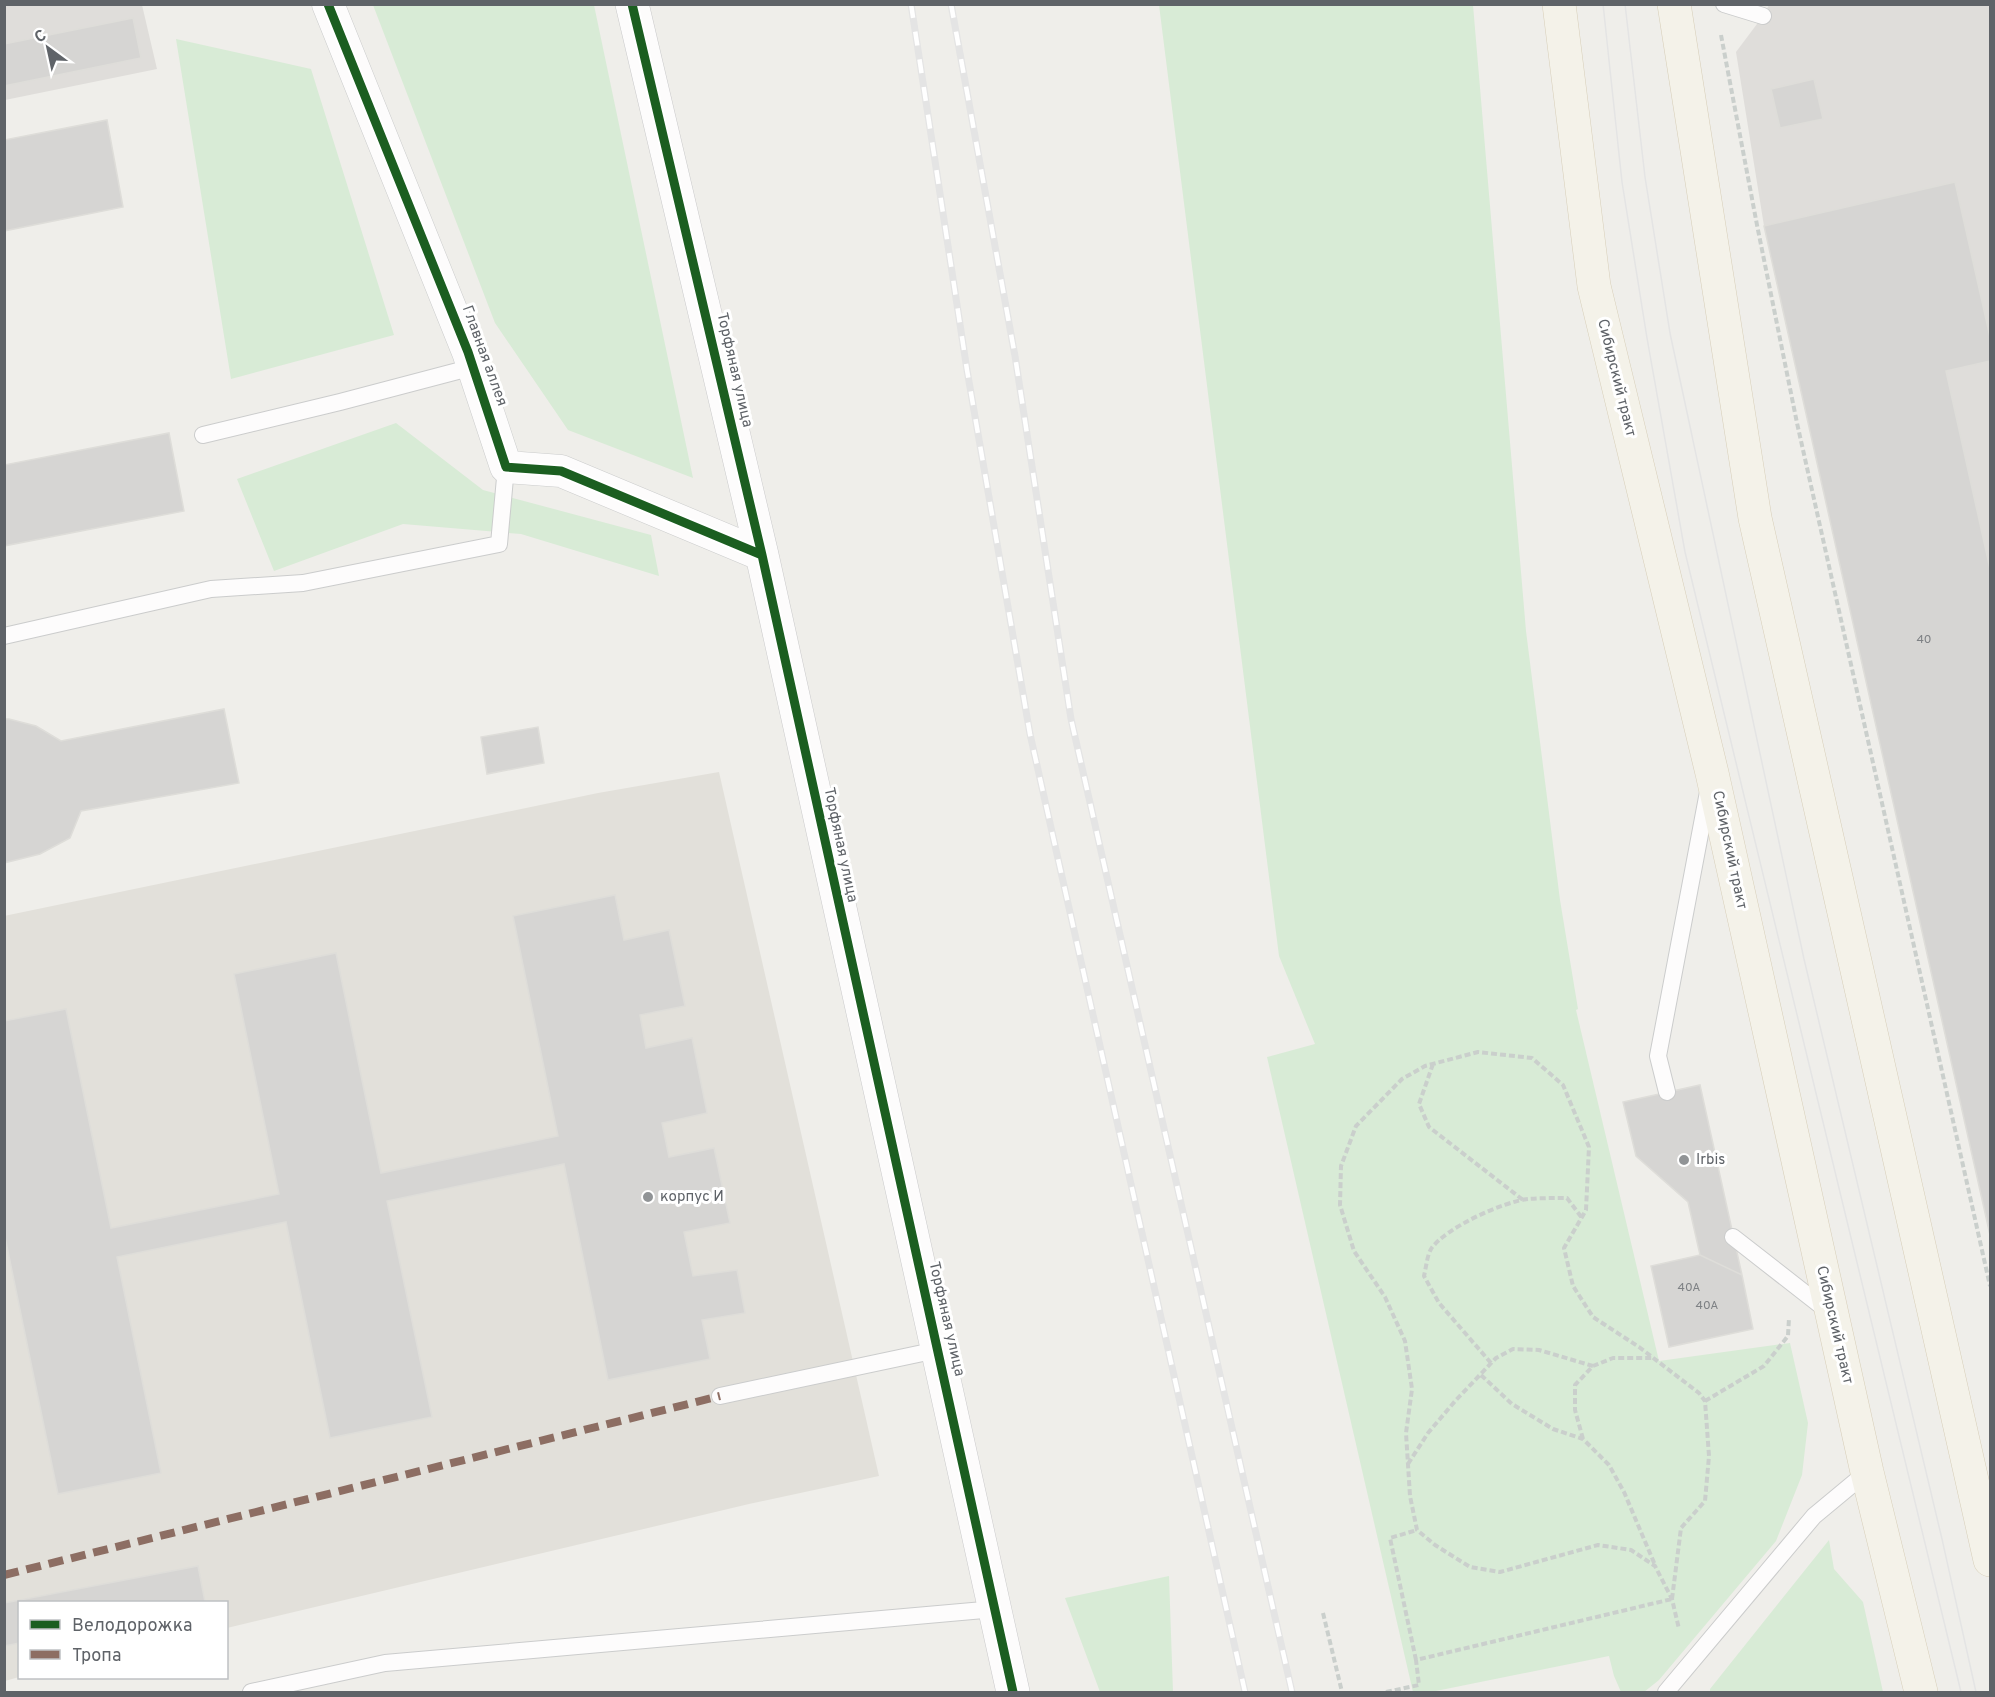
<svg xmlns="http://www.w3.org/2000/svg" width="1995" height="1697" font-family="Overpass,sans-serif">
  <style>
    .industrial { fill: #dfddda }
    .education { fill: #e2e0da }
    .green { fill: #d8ebd6 }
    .building { fill: #d6d5d3; stroke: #deddd9; stroke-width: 1.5 }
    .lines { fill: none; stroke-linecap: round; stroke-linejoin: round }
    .lane-casing { stroke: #cbcccc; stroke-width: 18 }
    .street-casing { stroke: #cbcccc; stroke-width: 33 }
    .secondary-casing { stroke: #cacacb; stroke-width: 34 }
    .primary-casing { stroke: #d7ceb8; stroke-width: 34 }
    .path { stroke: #cacfcc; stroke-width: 4; stroke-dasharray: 6 3; stroke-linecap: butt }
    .lane { stroke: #fdfcfc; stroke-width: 16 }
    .street { stroke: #fdfcfc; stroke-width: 32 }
    .secondary { stroke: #fdfcfc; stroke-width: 33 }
    .primary { stroke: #f4f2e9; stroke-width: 33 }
    .tram { stroke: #e4e4e4; stroke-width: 1.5 }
    .rail-casing { stroke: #e4e4e4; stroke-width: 7 }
    .rail { stroke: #fff; stroke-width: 4.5; stroke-dasharray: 14; stroke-linecap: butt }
    .quiet { stroke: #8d6e63; stroke-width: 8; stroke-dasharray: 15 8; stroke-linecap: butt }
    .cycleway-casing { stroke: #fff; stroke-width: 13 }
    .cycleway { stroke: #1b5e20; stroke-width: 9 }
    .poi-dot { fill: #919496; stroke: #fff; stroke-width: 2 }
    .labels { text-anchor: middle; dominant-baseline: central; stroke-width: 6; stroke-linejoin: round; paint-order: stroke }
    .number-label { font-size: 12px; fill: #7e8184 }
    .street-label { font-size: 15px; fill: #5f6368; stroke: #fff }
    .poi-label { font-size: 15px; fill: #5f6368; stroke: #fff; text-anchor: start }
  </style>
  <rect width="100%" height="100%" fill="#efeeea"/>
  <path class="industrial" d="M5,5H142L157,69L5,100Z
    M1769,5H1990V1235L1764,226L1736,52L1763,16Z"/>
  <path class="education" d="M719,772L879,1476L749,1504L227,1628L226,1602H20L19,1677L5,1681L4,916L598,793Z"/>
  <path class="green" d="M373,5H594L693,478L568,430L495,323Z
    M1159,5H1473L1526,631L1560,900L1578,1009L1576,1010L1659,1361L1790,1343L1808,1423L1802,1475L1776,1541L1659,1680L1644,1692H1621L1614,1676L1609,1656L1431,1692H1413L1267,1057L1315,1044L1279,956Z
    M176,39L311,69L394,335L231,379Z
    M396,423L483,490L651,535L659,576L521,534L403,524L274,571L237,479Z
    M1829,1540L1834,1569L1863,1602L1883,1692H1710V1689Z
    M1169,1576L1173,1692H1100L1065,1598Z"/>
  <path class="building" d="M133,18L141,58L4,86V44Z
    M1814,79L1823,119L1780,128L1771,89Z
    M107,120L123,207L4,231V140Z
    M1955,182L1990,337V361L1946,371L1990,569V1235L1764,226Z
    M169,433L184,511L4,546V465Z
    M224,709L239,783L81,811L70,838L40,854L4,863V719H9L36,726L61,741Z
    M538,727L544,763L487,774L481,737Z
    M615,895L624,940L669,930L685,1006L640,1015L646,1048L692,1038L707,1113L662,1123L669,1157L714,1148L730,1223L684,1232L693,1276L737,1270L745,1313L702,1320L710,1359L608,1380L564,1164L387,1201L432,1417L330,1438L286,1222L117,1257L161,1473L58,1494L4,1232V1021L66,1009L111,1228L279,1194L234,974L336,953L381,1173L558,1136L513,916Z
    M1700,1085L1742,1275L1700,1255L1688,1202L1636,1156L1623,1102Z
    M1700,1255L1742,1275L1753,1329L1669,1347L1651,1266Z
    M198,1566L205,1602H20V1643L4,1646V1603Z"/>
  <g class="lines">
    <g class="lane-casing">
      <path id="lane" d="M1724,4L1763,16
        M203,435L340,402L473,367
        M4,636L211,589L303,583L499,544L506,467
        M1667,1092L1658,1056L1708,792
        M1733,1237L1829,1312
        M720,1396L937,1350
        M251,1692L385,1663L995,1609
        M1666,1692L1814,1516L1867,1472"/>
    </g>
    <g class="street-casing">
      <path id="street" d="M328,4L468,352L506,467L561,471L762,555"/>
    </g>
    <g class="secondary-casing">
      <path id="secondary" d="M632,4L762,555L1013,1692"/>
    </g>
    <g class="primary-casing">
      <path id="primary" d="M1559,4L1594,286L1712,773L1867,1472L1921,1692
        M1674,4L1755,518L1990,1560"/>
    </g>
    <path class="path" d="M1721,35L1757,225L1797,423L1990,1286
      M1433,1064L1419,1104L1429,1127L1523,1200
      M1491,1363L1439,1303L1424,1276C1426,1268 1427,1256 1431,1249C1445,1228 1504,1201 1529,1199C1541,1198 1554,1198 1567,1198L1582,1218
      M1481,1375L1512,1404L1553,1429L1583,1439L1609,1465L1624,1492L1655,1565
      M1705,1401L1764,1366L1788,1336L1789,1318
      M1583,1439L1575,1410V1385L1593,1366L1613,1358H1653
      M1408,1464L1428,1433L1456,1400L1496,1358L1513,1349L1539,1350L1593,1366
      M1672,1599L1681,1528L1705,1501L1709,1456L1705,1401L1699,1393L1639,1347L1593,1317L1573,1286L1564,1248L1586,1210L1589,1147L1563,1085L1532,1058L1478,1052L1425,1066L1402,1079L1356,1126L1341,1166L1340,1205L1354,1251L1385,1297L1405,1341L1412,1389L1406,1433L1410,1496L1417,1530L1435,1545L1470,1567L1500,1572L1598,1545L1631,1550L1655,1566L1672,1599L1679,1629
      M1323,1613L1342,1692
      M1416,1660L1390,1538L1417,1530
      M1386,1692L1419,1685L1416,1660L1672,1599"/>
    <use href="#lane" class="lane"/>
    <use href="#street" class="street"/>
    <use href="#secondary" class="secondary"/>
    <use href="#primary" class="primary"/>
    <path class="tram" d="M1603,4L1622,182L1647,338L1685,552L1961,1692
      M1625,4L1645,177L1670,333L1804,959L1942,1539L1976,1692"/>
    <g class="rail-casing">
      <path id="rail" d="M911,4L967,370L1030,734L1245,1692
        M951,4L1015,356L1071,719L1292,1692"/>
    </g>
    <use href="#rail" class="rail"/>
    <path class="quiet" d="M4,1575L720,1396"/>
    <g class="cycleway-casing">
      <path id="cycleway" d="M328,4L468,352L506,467L561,471L762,555
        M632,4L762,555L1013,1692"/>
    </g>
    <use href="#cycleway" class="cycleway"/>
  </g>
  <g class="poi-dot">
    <circle cx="1684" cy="1160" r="6"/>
    <circle cx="648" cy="1197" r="6"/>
  </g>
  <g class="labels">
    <g class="number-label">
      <text x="1924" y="640">40</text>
      <text x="1689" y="1288">40А</text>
      <text x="1707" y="1306">40А</text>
    </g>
    <g class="street-label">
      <text transform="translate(484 356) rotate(70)">Главная аллея</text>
      <text transform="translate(734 370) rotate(77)">Торфяная улица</text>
      <text transform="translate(1616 378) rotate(76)">Сибирский тракт</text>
      <text transform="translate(840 845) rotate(78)">Торфяная улица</text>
      <text transform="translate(1729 850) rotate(78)">Сибирский тракт</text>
      <text transform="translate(946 1319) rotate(77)">Торфяная улица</text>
      <text transform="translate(1834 1325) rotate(77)">Сибирский тракт</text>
    </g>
    <g class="poi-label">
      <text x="1696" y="1160">Irbis</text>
      <text x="660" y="1197">корпус И</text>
    </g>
  </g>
  <rect width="1995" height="1697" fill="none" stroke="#5f6368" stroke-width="12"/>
  <rect x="18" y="1601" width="210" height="78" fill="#ffffff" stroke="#bfc1c3" stroke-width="1.5"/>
  <rect x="30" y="1620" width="30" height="9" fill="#1b5e20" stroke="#bfc1c3" stroke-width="1.5"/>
  <text x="72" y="1631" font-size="18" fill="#5f6368">Велодорожка</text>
  <rect x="30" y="1650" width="30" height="9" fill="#8d6e63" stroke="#bfc1c3" stroke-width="1.5"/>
  <text x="72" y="1661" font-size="18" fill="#5f6368">Тропа</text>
  <g transform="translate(48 48) rotate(327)" stroke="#ffffff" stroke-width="4.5" paint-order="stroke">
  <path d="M0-4.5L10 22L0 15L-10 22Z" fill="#5f6368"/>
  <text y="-9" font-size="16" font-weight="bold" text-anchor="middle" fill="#5f6368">С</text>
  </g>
</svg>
